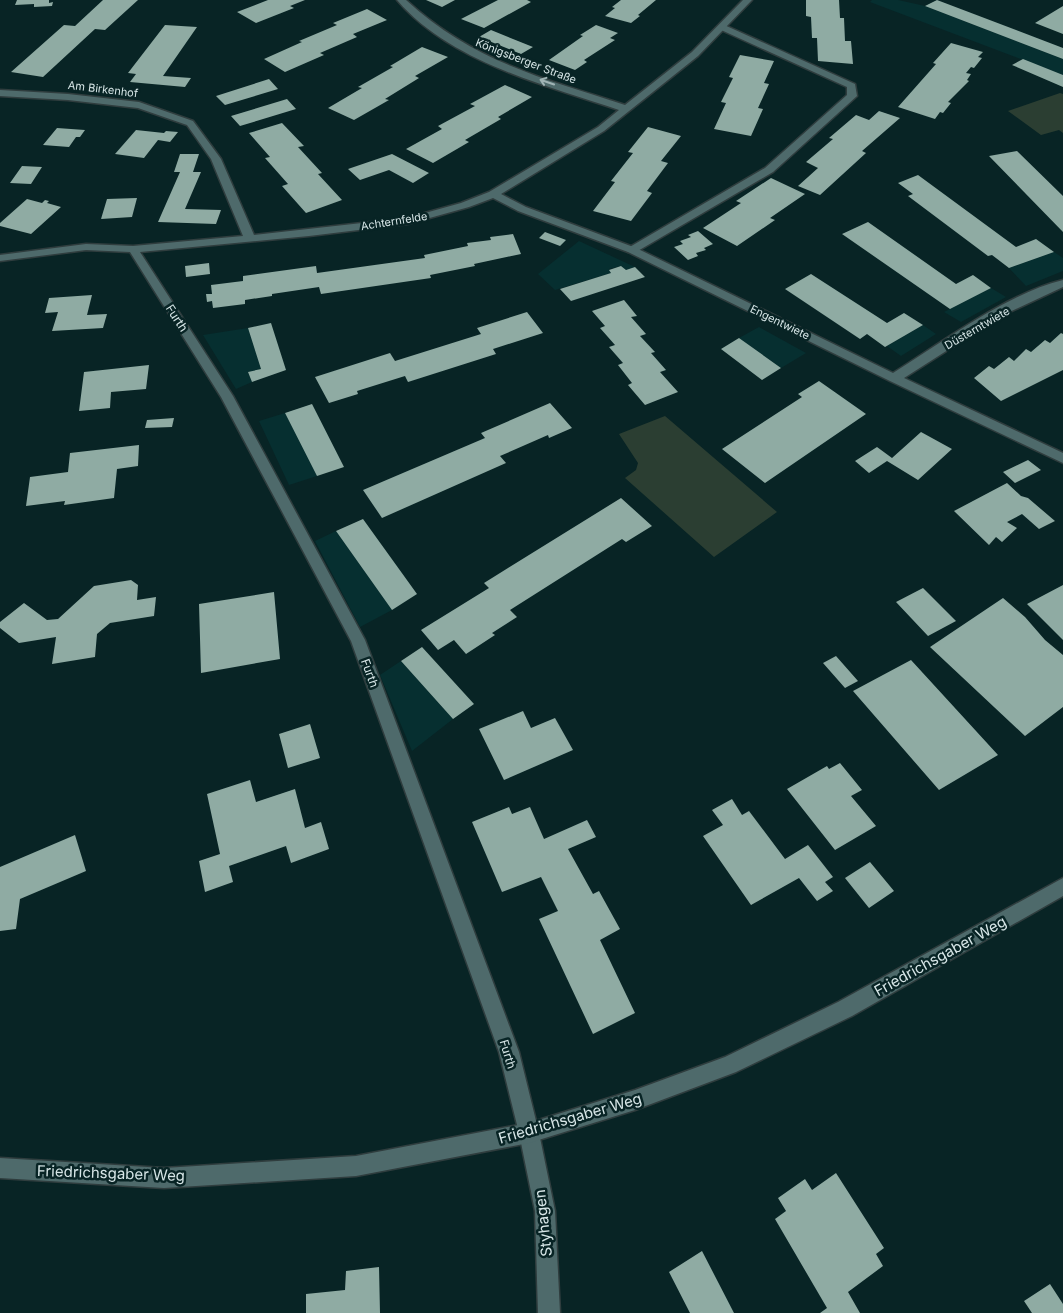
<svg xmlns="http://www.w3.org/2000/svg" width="1063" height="1313" font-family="Inter,sans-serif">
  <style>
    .built { fill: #062f30 }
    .green { fill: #2b3e32 }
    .building { fill: #8faba3 }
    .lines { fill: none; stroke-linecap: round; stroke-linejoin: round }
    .service-casing { stroke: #2f3d3e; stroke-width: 3 }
    .minor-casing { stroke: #2f3d3e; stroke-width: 3 }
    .secondary-casing { stroke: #2f3d3e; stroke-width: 3 }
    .service { fill: #4e6a6b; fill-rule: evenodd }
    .minor { fill: #4e6a6b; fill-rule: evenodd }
    .secondary { fill: #4e6a6b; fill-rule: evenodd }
    .oneway { stroke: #a0b4b5 }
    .labels { text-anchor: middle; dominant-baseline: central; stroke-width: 5; stroke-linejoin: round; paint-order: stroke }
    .far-street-label { font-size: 11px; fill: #d7e6e7; stroke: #082425 }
    .street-label { font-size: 12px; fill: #d7e6e7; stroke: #082425 }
    .near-street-label { font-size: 15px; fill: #d7e6e7; stroke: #082425 }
  </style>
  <rect width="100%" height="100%" fill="#082425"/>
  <path class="built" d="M872,0H898L925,6L1063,59V75L870,2Z
    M579,241L635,267L626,270L621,266L609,269L611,273L555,290L538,274Z
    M1054,252L1063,258V271L1026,286L1009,268Z
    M991,288L1006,297L961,322L944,312Z
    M923,325L936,334L901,356L887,346Z
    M759,327L806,353L781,368L739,338Z
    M248,328L261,369L248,372L252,382L236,389L203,335Z
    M285,413L317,476L289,485L259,421Z
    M336,531L392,610L360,627L315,541Z
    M401,661L453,719L412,751L380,675Z"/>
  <path class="green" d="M1060,93L1063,94V133L1059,130L1041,135L1008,111Z
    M665,416L777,512L714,557L625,478L636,470L638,463L619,434Z"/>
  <path class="building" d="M17,0H49V3L53,2L52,6L34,7V4L15,5Z
    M103,0H138L105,30L95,29L43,77L11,72L64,25L75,26Z
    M268,0H305L290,6L294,8L256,23L237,12Z
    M426,0H455L442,7Z
    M498,0H527L531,2L484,28L461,19Z
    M621,0H656L638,15L640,16L631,23L605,16L615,8L612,7Z
    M806,0H839L840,18H844L845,41H851L853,64L818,61L817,38H812L811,17L806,16Z
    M937,0L1063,48V59L925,6Z
    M1063,6V34L1035,23Z
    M367,9L387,20L353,34L357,37L320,53L324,55L285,72L264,59L302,42L299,41L337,25L333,23Z
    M165,25L197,27L163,76L191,78L185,87L130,82L136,74L128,73Z
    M596,25L618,33L610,38L615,40L584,60L587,62L575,70L549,60L583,36L580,35Z
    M491,30L533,47L521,54L479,37Z
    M951,43L983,52L978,57L982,58L974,68L971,67L966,73L971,74L967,80L969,81L948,102L951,103L943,113L940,112L935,119L898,107L936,64L933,63Z
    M422,47L448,57L415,76L419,78L385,99L389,100L354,120L328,108L362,88L358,87L393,67L390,66Z
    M740,55L774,61L764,83L769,84L758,108L763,109L751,136L714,129L726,103L721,102L733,78L729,77Z
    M1023,59L1063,75V87L1012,65Z
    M269,79L278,89L225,105L216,96Z
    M505,85L532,97L498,117L501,119L465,140L469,142L433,163L406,149L442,129L438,126L475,106L470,104Z
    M287,99L296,109L240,126L231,116Z
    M879,111L900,118L862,151L866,153L820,195L798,186L818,168L806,162L833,139L829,138L856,115L869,120Z
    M282,123L304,146L298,147L322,173L318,174L342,200L306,213L282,186L288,184L265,158L270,157L249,133Z
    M648,127L681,136L661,161L668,163L647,191L652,193L631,221L593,211L615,182L611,181L633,153L628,152Z
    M57,128L85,130L80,137H76L69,147L43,145Z
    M136,130L164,133L166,131L178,132L170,142L158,140L144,158L115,154Z
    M1017,151L1063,196V232L989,156Z
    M180,154H199L193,172H201L185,209L221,210L216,224L158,222L180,172H174Z
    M392,154L429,173L413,183L389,170L360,180L348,169Z
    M22,166L42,167L31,184L10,183Z
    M918,175L1016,247L1036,239L1054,252L1009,268L992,255L988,256L908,196L913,194L898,183Z
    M771,178L805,194L770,218L775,220L737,246L703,228L741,203L736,201Z
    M137,198L132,217L101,219L107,199Z
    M27,199L42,203L45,200L49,201L47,203L61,207L31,234L0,226V223Z
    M868,222L956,284L973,275L991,288L950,309L842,234Z
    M698,231L713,244L704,248L706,250L696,253L698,256L688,260L674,247L683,244L680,241L691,237L688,235Z
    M545,232L566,240L560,246L539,238Z
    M513,234L521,254L474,264L475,266L430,275L431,278L321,294L319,287L272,294V296L245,300V304L213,308L212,301L207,302L206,294H212L211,285L243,281V276L316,266L317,273L425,258L424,255L468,246L467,243L491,240L490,237Z
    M209,263L210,274L186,277L185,266Z
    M621,266L626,270L635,267L645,277L571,301L560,289L611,273L609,270Z
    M811,274L887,323L904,313L923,325L885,347L867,334L860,339L785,289Z
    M92,295L87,315L107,314L103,328L52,331L58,312L45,313L49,298Z
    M624,300L637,316L631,317L646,334L640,336L655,352L651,353L666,370L660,372L678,392L645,405L628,385L632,383L618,365L623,363L609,347L615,345L600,328L605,326L592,311Z
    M527,312L543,333L493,349L496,354L408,382L405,376L357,391L358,394L329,403L315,377L390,353L395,361L481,334L477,328Z
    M271,323L286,370L252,382L248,372L261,369L248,328Z
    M1061,333L1063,334V370L1001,401L974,378L989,366L994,369L1009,357L1014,361L1026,349L1031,352L1045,340L1050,343Z
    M739,338L781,368L762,380L721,349Z
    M149,365L146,389L111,392L110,408L79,411L84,372Z
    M819,381L866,414L765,483L722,449L802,397L798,394Z
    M550,403L572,428L549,438L548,435L500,456L506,463L382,518L363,490L485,438L481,433Z
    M312,404L344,467L317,476L285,413Z
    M174,418L172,427L145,428L147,420Z
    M921,432L952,449L918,480L887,461L869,473L855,461L877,447L892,458Z
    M139,445L138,466L117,469L114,498L64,505L65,501L26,506L30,477L68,472L70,453Z
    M1028,460L1041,470L1015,483L1003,472Z
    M1007,483L1021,496L1028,498L1055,521L1039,529L1022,514L1007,522L1017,528L1002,542L996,537L989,545L954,511Z
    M621,498L652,526L626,542L622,539L510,610L517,617L492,633L495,635L466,654L454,640L438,650L421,630L489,588L484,583Z
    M363,519L417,594L392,610L336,531Z
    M131,580L138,585L137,600L156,597L154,616L110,623L97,634L95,657L52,664L56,637L19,643L0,628V622L24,603L47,620L58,619L94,586Z
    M1063,585V640L1027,604Z
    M923,588L956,621L928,636L896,602Z
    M274,592L280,659L201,673L199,604Z
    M1003,598L1025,617L1045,640L1063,655V707L1025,736L930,647Z
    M422,647L474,704L453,719L401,661Z
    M836,656L858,681L845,688L823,663Z
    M911,660L998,755L939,790L853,691Z
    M523,711L531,728L555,718L573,750L504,780L479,729Z
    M310,724L320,758L288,768L279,734Z
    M840,763L862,790L851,796L876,826L835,850L787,789L827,766L829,769Z
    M250,780L256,802L295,789L305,828L321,822L329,849L291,863L286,846L229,866L233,882L205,892L199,861L220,854L207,794Z
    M732,799L742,815L749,811L785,859L808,845L833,877L825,882L833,891L817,901L799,878L751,905L703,836L723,825L712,810Z
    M509,807L512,814L530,807L544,839L587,820L596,837L568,849L593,894L599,891L620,929L600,940L635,1013L593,1034L539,919L558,911L541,877L502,892L472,822Z
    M75,835L86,871L20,899L16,929L0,931V867Z
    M870,862L894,891L869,908L845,878Z
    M836,1173L884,1248L876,1254L883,1266L848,1292L860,1313H820L827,1308L775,1219L786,1211L778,1198L805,1179L812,1190Z
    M702,1251L734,1313H690L669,1272Z
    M379,1267L380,1313H306V1294L345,1290L346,1271Z
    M1050,1284L1063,1304V1313H1032L1024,1301Z"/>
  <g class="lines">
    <g class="service-casing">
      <path id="service" d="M722,24L855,84L857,96L773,172L636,252H628L627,250L628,248L765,168L847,95V87L719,29L718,27Z"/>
    </g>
    <g class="minor-casing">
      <path id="minor" d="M397,0H406C472,61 542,78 625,105L692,52L743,0H752L698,56L604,131L501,194L526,207L636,248L893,373C944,341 1006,294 1063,280V287L1001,316L904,378L1063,453V463L890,381L628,252L518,211L493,198L469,207L408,224L309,236L140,252L233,396L365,640L519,1052L539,1133L555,1211L560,1313H538L535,1211L519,1133L499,1052L351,641L221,397L130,252L86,250L0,261V255L86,244L133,246L243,236L211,159L187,125L138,108L68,100L0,96V90L68,94L139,102L193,121L221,159L254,235L407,218L461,203L489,192L598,127L619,110C545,85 450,62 397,0Z"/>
    </g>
    <g class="secondary-casing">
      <path id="secondary" d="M1063,878V896L852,1016L736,1072L635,1110L529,1143L356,1176L164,1188L0,1178V1158L164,1168L356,1156L529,1123L635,1090L725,1057L838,1002Z"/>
    </g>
    <use href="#service" class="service"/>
    <use href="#minor" class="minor"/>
    <use href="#secondary" class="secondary"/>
  </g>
  <defs><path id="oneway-shaft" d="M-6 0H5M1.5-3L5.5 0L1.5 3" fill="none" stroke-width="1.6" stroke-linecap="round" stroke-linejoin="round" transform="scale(1.25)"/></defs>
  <use class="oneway" href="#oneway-shaft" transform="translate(547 82) rotate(-161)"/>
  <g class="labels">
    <g class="far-street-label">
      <text transform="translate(526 61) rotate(21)">Königsberger Straße</text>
      <text transform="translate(103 89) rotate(7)">Am Birkenhof</text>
      <text transform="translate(394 221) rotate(-9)">Achternfelde</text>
      <text transform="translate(780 322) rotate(26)">Engentwiete</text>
      <text transform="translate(977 328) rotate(-30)">Düsterntwiete</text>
    </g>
    <g class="street-label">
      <text transform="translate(177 318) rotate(57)">Furth</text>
      <text transform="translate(370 673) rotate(70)">Furth</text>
      <text transform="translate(508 1054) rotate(73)">Furth</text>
    </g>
    <g class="near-street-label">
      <text transform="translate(940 956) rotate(-29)">Friedrichsgaber Weg</text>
      <text transform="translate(570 1118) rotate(-16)">Friedrichsgaber Weg</text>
      <text transform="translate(111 1173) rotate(2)">Friedrichsgaber Weg</text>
      <text transform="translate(543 1223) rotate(-96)">Styhagen</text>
    </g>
  </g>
</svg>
